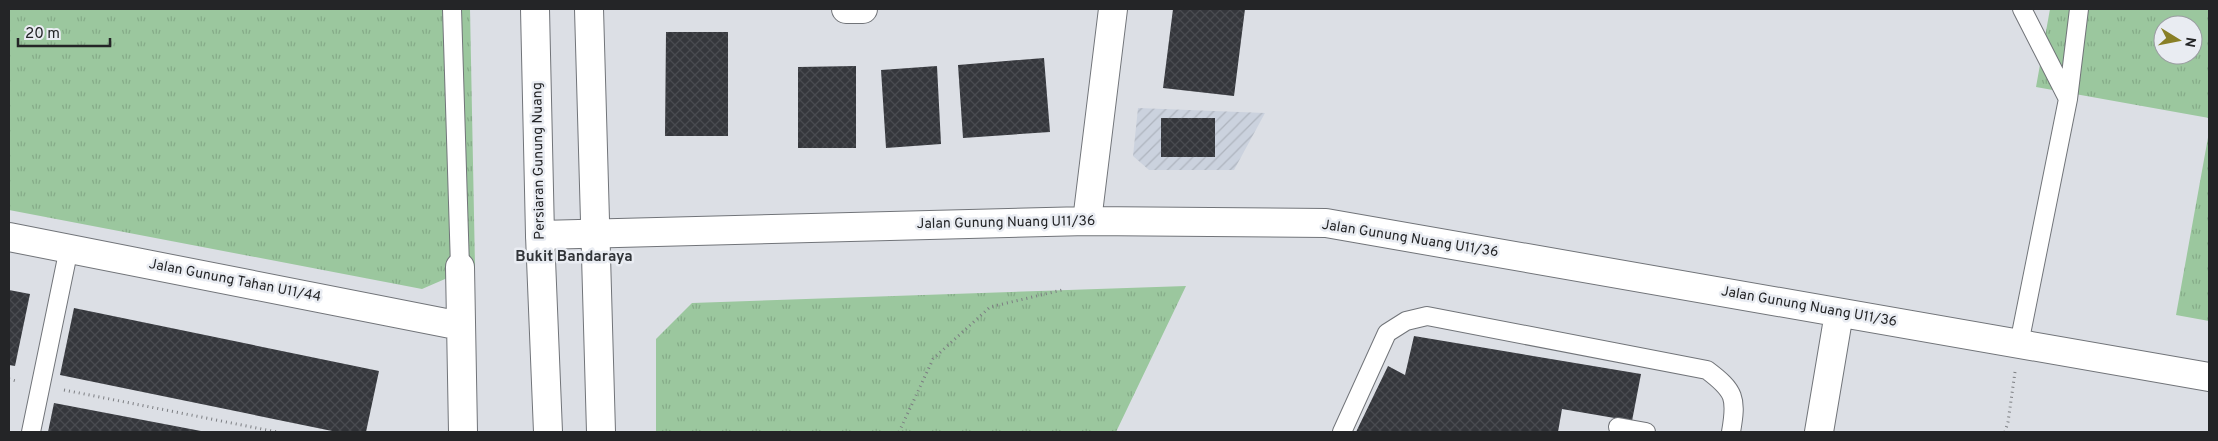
<svg xmlns="http://www.w3.org/2000/svg" width="2218" height="441" font-family="Overpass,sans-serif">
  <style>
    .industrial { fill: url(#industrial-furrows) }
    .grass { fill: url(#grass-tufts); fill-rule: evenodd }
    .building { fill: url(#building-cross-hatch) }
    .lines { fill: none; stroke-linecap: round; stroke-linejoin: round }
    .service-casing { stroke: #717479; stroke-width: 20 }
    .minor-casing { stroke: #717479; stroke-width: 30 }
    .tertiary-casing { stroke: #717479; stroke-width: 30 }
    .path { stroke: #7c7e82; stroke-width: 3; stroke-dasharray: 1 4; stroke-linecap: butt }
    .service { stroke: #fff; stroke-width: 18 }
    .minor { stroke: #fff; stroke-width: 28 }
    .tertiary { stroke: #fff; stroke-width: 28 }
    .labels { text-anchor: middle; dominant-baseline: central; stroke-width: 5; stroke-linejoin: round; paint-order: stroke }
    .street-label { font-size: 14px; fill: #242527; stroke: #e9ecf2 }
    .neighbourhood-label { font-size: 15px; font-weight: bold; fill: #313438; stroke: #e9ecf2 }
  </style>
  <defs>
    <pattern id="industrial-furrows" width="10" height="10" patternUnits="userSpaceOnUse" patternTransform="scale(1.25)"><rect width="10" height="10" fill="#cbd2de"/><path d="M-1 1l2-2M0 10L10 0M9 11l2-2" fill="none" stroke="#aeb4be"/></pattern>
    <pattern id="grass-tufts" width="24" height="20" patternUnits="userSpaceOnUse" patternTransform="scale(1.25)"><rect width="24" height="20" fill="#9bc79e"/><path d="M3 7l-1-3M5 7V3M7 7l1-3M15 17l-1-3M17 17v-4M19 17l1-3" fill="none" stroke="#85ab88"/></pattern>
    <pattern id="building-cross-hatch" width="8" height="8" patternUnits="userSpaceOnUse" patternTransform="scale(1.25)"><rect width="8" height="8" fill="#35373c"/><path d="M0 0l8 8M0 8l8-8" fill="none" stroke="#494b50"/></pattern>
  </defs>
  <rect width="100%" height="100%" fill="#dcdfe5"/>
  <path class="industrial" d="M1138,108L1265,113L1234,170H1149L1133,156Z"/>
  <path class="grass" d="M9,9H470L475,266L422,289L9,210Z
    M2050,9H2209V118L2036,87ZM2163,25H2193V55H2163Z
    M2209,132V321L2176,315Z
    M1186,286L1116,432H656V339L692,303Z"/>
  <path class="building" d="M1173,9H1245L1234,96L1163,88Z
    M666,32H728V136H665Z
    M1044,58L1050,132L963,138L958,65Z
    M856,66V148H798V67Z
    M937,66L941,144L886,148L881,70Z
    M1161,118H1215V157H1161Z
    M9,290L30,294L15,366L9,365Z
    M74,308L379,371L366,432H337L60,375Z
    M1414,336L1641,374L1632,421L1562,409L1558,432H1356L1388,366L1405,375Z
    M54,403L201,431V432H48Z"/>
  <g class="lines">
    <g class="service-casing">
      <path id="service" d="M452,9L460,267
        M2022,9L2068,99
        M2019,344L2068,99L2079,9
        M1618,427L1646,432
        M31,432L69,248
        M1342,432L1387,333L1406,321L1427,316L1707,370C1735,391 1737,398 1731,432"/>
    </g>
    <g class="minor-casing">
      <path id="minor" d="M846,9H863
        M1087,221L1113,9
        M540,235L1087,221L1326,223L2209,377
        M9,237L461,326
        M460,267L463,432
        M1819,432L1839,313"/>
    </g>
    <g class="tertiary-casing">
      <path id="tertiary" d="M535,9L540,235L548,432
        M589,9L601,432"/>
    </g>
    <path class="path" d="M9,379L16,381
      M64,390L277,432
      M899,432L933,359L990,307L1062,290
      M2005,432L2008,422L2015,372"/>
    <use href="#service" class="service"/>
    <use href="#minor" class="minor"/>
    <use href="#tertiary" class="tertiary"/>
  </g>
  <g class="labels">
    <g class="street-label">
      <text transform="translate(539 161) rotate(-91)">Persiaran Gunung Nuang</text>
      <text transform="translate(1006 223) rotate(-1)">Jalan Gunung Nuang U11/36</text>
      <text transform="translate(1410 239) rotate(9)">Jalan Gunung Nuang U11/36</text>
      <text transform="translate(235 281) rotate(11)">Jalan Gunung Tahan U11/44</text>
      <text transform="translate(1809 307) rotate(10)">Jalan Gunung Nuang U11/36</text>
    </g>
    <g class="neighbourhood-label">
      <text x="574" y="257">Bukit Bandaraya</text>
    </g>
  </g>
  <rect width="2218" height="441" fill="none" stroke="#242527" stroke-width="20"/>
  <g transform="translate(2178 40) rotate(100)"><circle r="24" fill="#e9ecf2" stroke="#9a9ca1"/>
  <path d="M0-4L9 19L0 12L-9 19Z" fill="#897f26"/>
  <text y="-8" font-size="14" font-weight="bold" text-anchor="middle" fill="#242527">N</text>
  </g>
  <path d="M18 38v8h92v-8" fill="none" stroke="#242527" stroke-width="2.5"/>
  <text x="25" y="38" font-size="15" fill="#242527" stroke="#e9ecf2" stroke-width="4" paint-order="stroke">20 m</text>
</svg>
